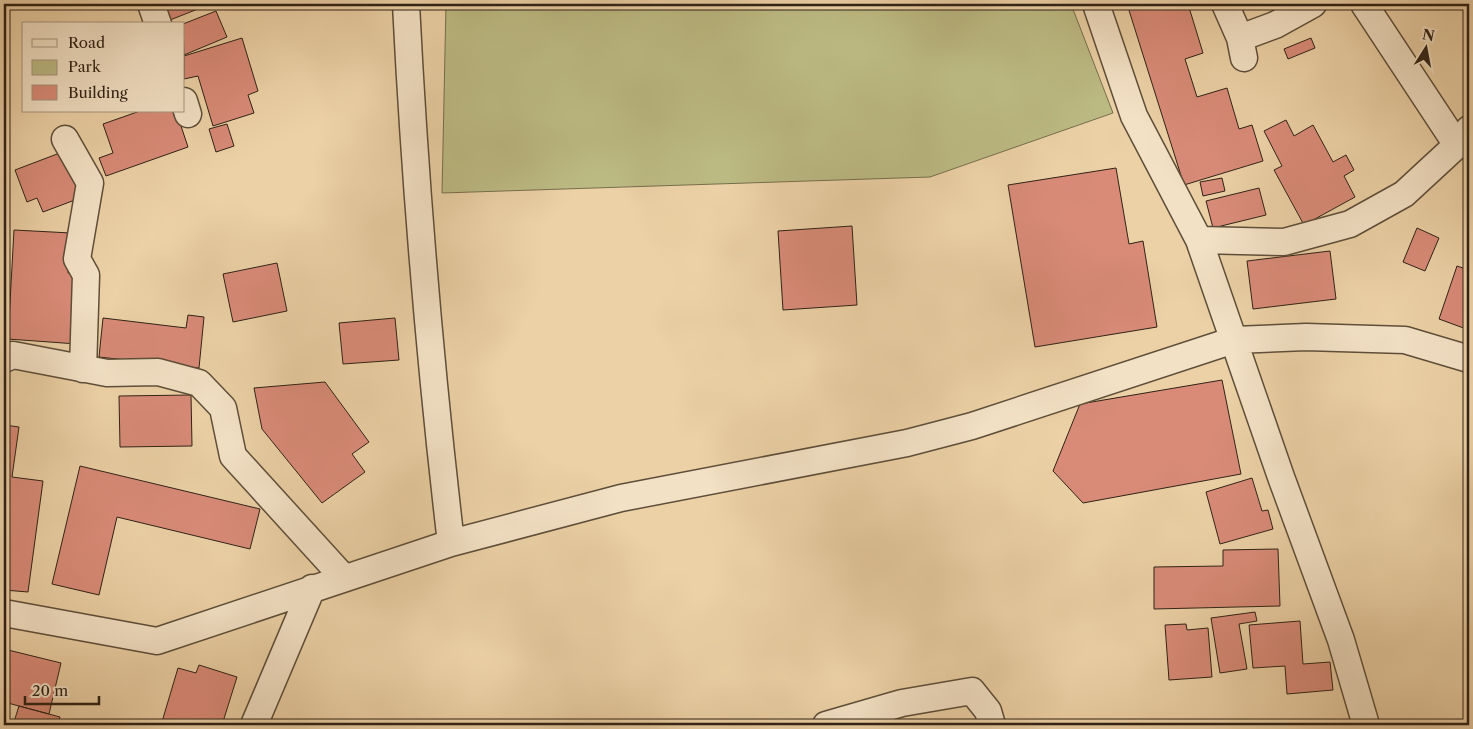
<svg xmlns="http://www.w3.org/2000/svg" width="1473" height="729" font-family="'Libre Caslon Text',serif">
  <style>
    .green { fill: #bcba83; stroke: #766e4c }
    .building { fill: #d98b78; stroke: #2f2215 }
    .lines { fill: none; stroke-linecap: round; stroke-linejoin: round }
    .minor-casing { stroke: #5e4e39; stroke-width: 29 }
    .minor { stroke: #f3e1c5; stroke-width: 26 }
  </style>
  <rect width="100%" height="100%" fill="#ecd1a6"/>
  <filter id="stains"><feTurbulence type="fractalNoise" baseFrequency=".004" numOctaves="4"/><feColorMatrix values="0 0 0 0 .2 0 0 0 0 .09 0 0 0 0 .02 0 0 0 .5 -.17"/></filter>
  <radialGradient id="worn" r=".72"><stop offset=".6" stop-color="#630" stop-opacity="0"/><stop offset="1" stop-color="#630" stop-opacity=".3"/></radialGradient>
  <path class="green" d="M446,4H1071L1113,113L930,177L442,193Z"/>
  <path class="building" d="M163,4H207L208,5L170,20Z
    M1127,4H1188L1203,53L1185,59L1197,97L1227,88L1239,129L1252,125L1263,161L1184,185Z
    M216,11L227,37L184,55L183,24Z
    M242,38L258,91L248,95L254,113L213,126L198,76L184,79V56Z
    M1311,38L1315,48L1288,59L1284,49Z
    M140,111H176L188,147L106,176L99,158L113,153L103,124Z
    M1286,120L1294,136L1313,125L1333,162L1346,155L1354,170L1344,176L1355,197L1304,225L1274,170L1282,166L1264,131Z
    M227,124L234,146L216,152L209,129Z
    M65,151L83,197L43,212L37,198L27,202L15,170Z
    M1116,168L1129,244L1143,241L1157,327L1035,347L1008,185Z
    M1222,178L1225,191L1203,196L1200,182Z
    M1259,188L1266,215L1213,228L1206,201Z
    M852,226L857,305L783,310L778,231Z
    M1417,228L1439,238L1425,271L1403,262Z
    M14,230L71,233L68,273L81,274L77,344L8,339Z
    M1330,251L1336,299L1253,309L1247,261Z
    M277,263L287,311L233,322L223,274Z
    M1457,266L1469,270V330L1439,319Z
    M188,315L204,317L199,368L99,357L103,318L186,328Z
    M395,318L399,360L343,364L339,323Z
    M1222,380L1241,474L1083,503L1053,471L1080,404Z
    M325,382L369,442L352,454L365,472L322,503L262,429L254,388Z
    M191,395L192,446L120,447L119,396Z
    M4,425L19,427L12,477L43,481L28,592L4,590Z
    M80,466L260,509L250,549L117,517L99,595L52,584Z
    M1252,478L1262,511L1268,510L1273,529L1220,544L1206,492Z
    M1278,549L1280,606L1154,609V567L1223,566V550Z
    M1255,612L1257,621L1239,624L1247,669L1220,673L1211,618Z
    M1300,621L1303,664L1330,662L1333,690L1287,694L1285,666L1253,668L1249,625Z
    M1186,624L1187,630L1208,628L1212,677L1169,680L1165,625Z
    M4,649L61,663L49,714L4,702Z
    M199,665L237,677L222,725H161L178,668L196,673Z
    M19,706L60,717L58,725H13Z"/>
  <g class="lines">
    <g class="minor-casing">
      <path id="minor" d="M151,4L158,24
        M406,4C415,184 430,364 451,543
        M1096,4L1134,116L1199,240L1281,477L1341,640L1366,725
        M1225,4L1240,38L1244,58
        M1364,4L1457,145
        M1240,38L1275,25L1313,4
        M184,101L188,114
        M65,139L90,183L77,259L86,275L83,369
        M1199,240L1284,242L1350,224L1404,194L1457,145L1469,129
        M4,359L13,355L107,373L158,372L199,383L223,408L233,456L344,578
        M4,613L157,641L451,543L621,498L907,443L972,426L1234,340L1306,337L1405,340L1469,359
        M254,725L312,588
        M826,725L902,703L972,691L988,711L992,725"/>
    </g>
    <use href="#minor" class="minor"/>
  </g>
  <rect width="1473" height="729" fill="none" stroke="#ecd1a6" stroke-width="20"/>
  <rect x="5" y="5" width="1463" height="719" fill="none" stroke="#2f2215" stroke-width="2.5"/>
  <rect x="10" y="10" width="1453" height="709" fill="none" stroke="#2f2215"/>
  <rect x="22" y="22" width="162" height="90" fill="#f3e1c5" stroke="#a5957f"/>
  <rect x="32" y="39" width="25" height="8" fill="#f3e1c5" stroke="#a5957f"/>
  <text x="68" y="48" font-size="15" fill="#2f2215">Road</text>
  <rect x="32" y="60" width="25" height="15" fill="#bcba83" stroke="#a5957f"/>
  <text x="68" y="72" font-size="15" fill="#2f2215">Park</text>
  <rect x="32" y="85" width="25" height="15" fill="#d98b78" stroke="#a5957f"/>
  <text x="68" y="98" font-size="15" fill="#2f2215">Building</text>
  <g transform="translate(1426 48) rotate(11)" stroke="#f3e1c5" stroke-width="4" paint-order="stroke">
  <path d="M0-4L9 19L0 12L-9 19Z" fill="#2f2215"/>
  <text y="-8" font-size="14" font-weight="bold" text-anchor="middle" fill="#2f2215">N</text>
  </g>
  <path d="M25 696v8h74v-8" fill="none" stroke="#2f2215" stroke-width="2.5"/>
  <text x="32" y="696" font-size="15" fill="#2f2215" stroke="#f3e1c5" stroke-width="4" paint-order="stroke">20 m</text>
  <rect width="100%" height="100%" filter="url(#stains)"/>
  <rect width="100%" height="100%" fill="url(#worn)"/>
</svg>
